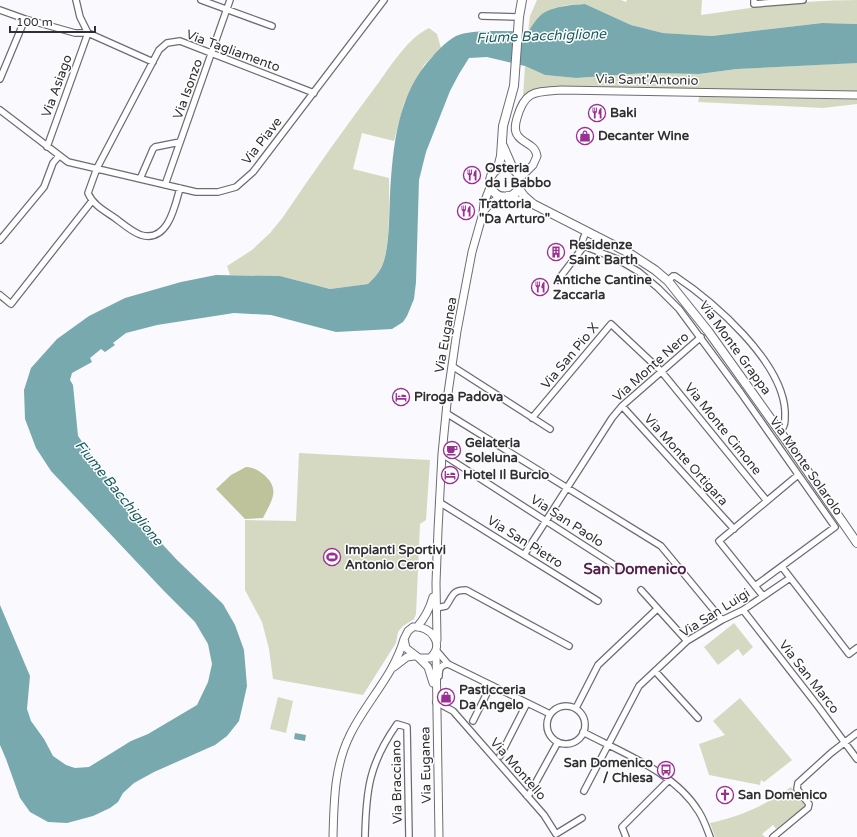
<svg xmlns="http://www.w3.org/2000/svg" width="857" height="837" font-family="'Varela Round',sans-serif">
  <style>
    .green { fill: #d6d9c1 }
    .forest { fill: #bfc39c }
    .water { fill: #77a9ae }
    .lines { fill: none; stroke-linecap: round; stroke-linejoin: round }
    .minor-casing { stroke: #6d6c75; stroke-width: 8 }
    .tertiary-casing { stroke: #6d6c75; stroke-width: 9 }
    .secondary-casing { stroke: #6d6c75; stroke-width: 10 }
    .minor { stroke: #fff; stroke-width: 5.5 }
    .tertiary { stroke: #fff; stroke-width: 7 }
    .secondary { stroke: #fff; stroke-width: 8 }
    .labels { text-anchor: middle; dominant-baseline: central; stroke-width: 3; stroke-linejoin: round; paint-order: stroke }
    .street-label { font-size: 13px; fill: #302f33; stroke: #fff }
    .poi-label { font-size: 13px; font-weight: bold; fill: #302f33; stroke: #fff; text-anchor: start }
    .water-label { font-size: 14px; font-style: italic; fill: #165c61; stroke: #fff }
    .quarter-label { font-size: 15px; font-weight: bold; fill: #53204e; stroke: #fff }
  </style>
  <rect width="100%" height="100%" fill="#faf9fd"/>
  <path class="green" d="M537,0H621L626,2L627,0H702L701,15C753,7 804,0 857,0V24L822,23L712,36L663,33L631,25L585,4L567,5L554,8L541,15L528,32L530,16Z
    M429,28L437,34L441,48L424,65L404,103L394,141L362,133L353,169L389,178C389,200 391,253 380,270C377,275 372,280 368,284L330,289L280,276L230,275L227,266L252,250L270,233L283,217C314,171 346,126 379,82C392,64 409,37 429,28Z
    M847,63H857V104L823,108L698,102L700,93L609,91L549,87L533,90L523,96L525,66L545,75L576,78L646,73L699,74L737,69Z
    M299,453L430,460L426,520L420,524L416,614L414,619L403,626L398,632L396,643L363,695L273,679L269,649L262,622L245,590V520L296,521Z
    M734,623L753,647L743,656L738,649L718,665L704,647Z
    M278,697L293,701L286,733L270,729Z
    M740,698L792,760L764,782L761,780L760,785L709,775L699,744L725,735L713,721Z
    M791,787L805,806L776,829L773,825L762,834L765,837H715L710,823C742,816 764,806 791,787Z"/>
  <path class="forest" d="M246,467C253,467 257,470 263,474C281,489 272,500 263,518L245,519L216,489L231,475Z"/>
  <path class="water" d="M585,4L631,25L663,33L712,36L822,23L857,24V63L737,69L699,74L646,73L576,78L545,75L525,66L487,57L469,58L459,74L450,91L426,152L419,180L416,282L414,299L407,316L403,322L392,329L336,332L271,315L234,313L157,325L126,333L113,343L115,345L105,352L101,349L90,358L92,362L72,373L70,380L73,385L78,436L128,507L177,560L223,604L235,625L244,650L247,686L243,704L239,721L227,736L215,745L154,772L134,783L123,793L118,802L110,808L93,816L67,823L48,822L30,812L20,798L6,759L0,745V605L30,676L27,709L31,721L44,739L53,756L66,765L75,768L89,767L131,741L148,734L197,705L208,682L212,664L208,644L195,622L164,591L51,471L36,448L25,419L24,390L31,368L57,339L89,316L125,298L181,282L216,275L280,276L330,289L368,284C372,280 377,275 380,270C390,254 389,215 390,195C393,146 397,94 433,56C439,49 447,41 456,36C470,29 511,31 528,32C532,26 537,18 542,14C554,6 570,5 585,4Z
    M295,733L306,735L305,741L294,739Z"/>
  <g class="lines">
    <g class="minor-casing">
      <path id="minor" d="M201,0L272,26
        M754,0V4L803,0
        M0,10L25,19L75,33H88L153,62
        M482,16L519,17
        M0,79L25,19
        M0,110L68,162L196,192H218L236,187L253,172L384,0
        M47,147L88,33L80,17L76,0
        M140,179L153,149L155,147L180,142
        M165,185L230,0
        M180,188C175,206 168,243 141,235C132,232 123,224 115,218C105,211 93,205 88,193L97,168L159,50L167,43L180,41L314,93
        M587,231C584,237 581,240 584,246L617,259L639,272L658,288L679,309L741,393L835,527L755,586
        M0,240L44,187L53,163L59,156
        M592,248L597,237
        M558,280L584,246
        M668,281L673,276H675C714,302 782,361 785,411C785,419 786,426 780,431
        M0,295L11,304L92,201
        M452,366L550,429
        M622,406L734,529
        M446,413L661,546L722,620
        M532,418L611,324L661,371L767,501
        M442,454L619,568
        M439,502L598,601
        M524,555L612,418L622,406L701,337
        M782,567L849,654L857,648
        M641,590L687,641
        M763,596L719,541L798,475
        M436,608L446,606C453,596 452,590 466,590L569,646
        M743,610L817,705L857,759
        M436,650L448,664L550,714
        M655,671L698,718
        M439,676C439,668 441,665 448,664
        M436,702L453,711L544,815L556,834L582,818
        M547 725a19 19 0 1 1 38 0a19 19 0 1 1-38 0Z
        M576,708L598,665L657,609
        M473,721L491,685
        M583,732C622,753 675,772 699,812C704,820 707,829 710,837
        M500,756L527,703
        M584,791L639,686L687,641L722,620L743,610L790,578
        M527,796L530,793L558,742
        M365,837C366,790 369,764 397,724L407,727L409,837
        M626,837L622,827L669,780
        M773,837L808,808L809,804L797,789L798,783L831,753L857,733"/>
    </g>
    <g class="tertiary-casing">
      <path id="tertiary" d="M520,178L533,165L537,156C535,144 524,144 518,136C514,131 515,125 517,118C525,90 535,92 561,90L857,95
        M483,212C489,204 494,200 504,196
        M413,627C430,625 446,644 430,658H419L406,648L404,639L408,631Z
        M417,627C425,618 430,608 433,597
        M437,640L436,583L438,530L442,454L448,393L457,331L472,252L483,213L484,203L491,185
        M436,650C437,712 438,774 439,837
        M419,658L428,667L433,683
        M394,667L407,657L414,656
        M333,837C334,802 334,767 350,735C366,702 394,675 404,639"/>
    </g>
    <g class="secondary-casing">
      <path id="secondary" d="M503,146L513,169
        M490 182a15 15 0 1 1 30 0a15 15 0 1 1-30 0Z
        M498,168L501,156L503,126L514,86L519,17L522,0
        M518,188L524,196L533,204L629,253L655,270L668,281L708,331L788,443L857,543
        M508,196L523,203L533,204"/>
    </g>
    <use href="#minor" class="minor"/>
    <use href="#tertiary" class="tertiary"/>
    <use href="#secondary" class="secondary"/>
  </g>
  <defs>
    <g id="restaurant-ring" transform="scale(0.9)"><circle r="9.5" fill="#fff" stroke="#9a3092" stroke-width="1.5"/><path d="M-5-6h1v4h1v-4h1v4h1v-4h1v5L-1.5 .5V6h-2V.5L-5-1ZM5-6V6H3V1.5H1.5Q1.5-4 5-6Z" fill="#9a3092"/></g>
    <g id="shop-ring" transform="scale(0.9)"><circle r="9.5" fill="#fff" stroke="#9a3092" stroke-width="1.5"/><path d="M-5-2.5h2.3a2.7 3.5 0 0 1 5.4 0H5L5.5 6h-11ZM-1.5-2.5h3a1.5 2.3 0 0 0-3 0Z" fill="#9a3092"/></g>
    <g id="building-ring" transform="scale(0.9)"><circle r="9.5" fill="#fff" stroke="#9a3092" stroke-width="1.5"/><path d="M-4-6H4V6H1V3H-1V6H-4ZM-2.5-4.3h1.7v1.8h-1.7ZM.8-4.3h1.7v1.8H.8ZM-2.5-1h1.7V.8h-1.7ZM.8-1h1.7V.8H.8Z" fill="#9a3092"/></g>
    <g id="hotel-ring" transform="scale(0.9)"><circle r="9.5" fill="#fff" stroke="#9a3092" stroke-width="1.5"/><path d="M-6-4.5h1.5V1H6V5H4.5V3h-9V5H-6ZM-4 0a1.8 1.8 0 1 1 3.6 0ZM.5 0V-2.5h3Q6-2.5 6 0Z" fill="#9a3092"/></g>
    <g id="cafe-ring" transform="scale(0.9)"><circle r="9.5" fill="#fff" stroke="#9a3092" stroke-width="1.5"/><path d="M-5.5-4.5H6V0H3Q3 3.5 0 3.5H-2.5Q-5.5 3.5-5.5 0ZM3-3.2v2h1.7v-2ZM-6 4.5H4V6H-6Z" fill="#9a3092"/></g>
    <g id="stadium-ring" transform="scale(0.9)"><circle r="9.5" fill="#fff" stroke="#9a3092" stroke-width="1.5"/><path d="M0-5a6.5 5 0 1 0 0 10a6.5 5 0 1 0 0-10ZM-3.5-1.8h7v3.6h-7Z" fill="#9a3092"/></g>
    <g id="bus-ring" transform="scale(0.9)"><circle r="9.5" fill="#fff" stroke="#9a3092" stroke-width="1.5"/><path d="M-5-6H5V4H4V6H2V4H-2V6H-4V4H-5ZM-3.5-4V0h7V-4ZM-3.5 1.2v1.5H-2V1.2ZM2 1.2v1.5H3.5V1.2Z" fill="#9a3092"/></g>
    <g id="church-ring" transform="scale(0.9)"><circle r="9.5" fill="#fff" stroke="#9a3092" stroke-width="1.5"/><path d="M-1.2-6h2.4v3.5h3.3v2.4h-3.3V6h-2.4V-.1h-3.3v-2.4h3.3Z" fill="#9a3092"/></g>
  </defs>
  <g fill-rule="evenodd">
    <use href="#restaurant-ring" x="597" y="113"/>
    <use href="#shop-ring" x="585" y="136"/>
    <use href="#restaurant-ring" x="472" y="175"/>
    <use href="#restaurant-ring" x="466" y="211"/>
    <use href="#building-ring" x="556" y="252"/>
    <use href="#restaurant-ring" x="540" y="287"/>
    <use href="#hotel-ring" x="401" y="397"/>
    <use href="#cafe-ring" x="452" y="450"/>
    <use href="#hotel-ring" x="450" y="475"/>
    <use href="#stadium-ring" x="332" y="557"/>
    <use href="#shop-ring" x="446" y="697"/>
    <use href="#bus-ring" x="666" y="770"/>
    <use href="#church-ring" x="725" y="795"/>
  </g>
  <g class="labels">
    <g class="street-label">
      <text transform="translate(233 51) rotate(20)">Via Tagliamento</text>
      <text transform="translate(647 80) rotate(1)">Via Sant'Antonio</text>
      <text transform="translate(57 86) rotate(-70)">Via Asiago</text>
      <text transform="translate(188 89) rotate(-70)">Via Isonzo</text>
      <text transform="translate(262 141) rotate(-52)">Via Piave</text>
      <text transform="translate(446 335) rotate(-80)">Via Euganea</text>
      <text transform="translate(735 348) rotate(54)">Via Monte Grappa</text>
      <text transform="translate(570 356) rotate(-50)">Via San Pio X</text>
      <text transform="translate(651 367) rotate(-42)">Via Monte Nero</text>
      <text transform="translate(723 429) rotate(51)">Via Monte Cimone</text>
      <text transform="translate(686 460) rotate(48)">Via Monte Ortigara</text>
      <text transform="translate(806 466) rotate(55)">Via Monte Solarolo</text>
      <text transform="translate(567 521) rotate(33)">Via San Paolo</text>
      <text transform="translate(525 542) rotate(32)">Via San Pietro</text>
      <text transform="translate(715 613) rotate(-32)">Via San Luigi</text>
      <text transform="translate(809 677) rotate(52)">Via San Marco</text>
      <text transform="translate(426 765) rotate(-91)">Via Euganea</text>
      <text transform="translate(518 769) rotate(49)">Via Montello</text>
      <text transform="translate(397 782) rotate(-91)">Via Bracciano</text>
    </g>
    <g class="poi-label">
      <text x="610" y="113">Baki</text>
      <text x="598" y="136">Decanter Wine</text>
      <text x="485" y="168">Osteria<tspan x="485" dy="15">da i Babbo</tspan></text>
      <text x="479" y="204">Trattoria<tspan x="479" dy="15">"Da Arturo"</tspan></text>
      <text x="569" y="245">Residenze<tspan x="569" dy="15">Saint Barth</tspan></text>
      <text x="553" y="280">Antiche Cantine<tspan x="553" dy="15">Zaccaria</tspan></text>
      <text x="414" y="397">Piroga Padova</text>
      <text x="465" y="443">Gelateria<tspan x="465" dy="15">Soleluna</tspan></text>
      <text x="463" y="475">Hotel Il Burcio</text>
      <text x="345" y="550">Impianti Sportivi<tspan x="345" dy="15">Antonio Ceron</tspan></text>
      <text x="459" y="690">Pasticceria<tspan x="459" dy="15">Da Angelo</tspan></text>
      <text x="653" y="763" text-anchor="end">San Domenico<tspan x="653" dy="15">/ Chiesa</tspan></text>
      <text x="738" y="795">San Domenico</text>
    </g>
    <g class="water-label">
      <text transform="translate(541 36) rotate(-2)">Fiume Bacchiglione</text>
      <text transform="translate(119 493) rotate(51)">Fiume Bacchiglione</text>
    </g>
    <g class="quarter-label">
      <text x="635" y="569">San Domenico</text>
    </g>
  </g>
  <path d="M10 26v6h85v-6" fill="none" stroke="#302f33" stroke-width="2"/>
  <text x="16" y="26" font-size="12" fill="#302f33" stroke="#ffffff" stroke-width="3" paint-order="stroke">100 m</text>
</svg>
